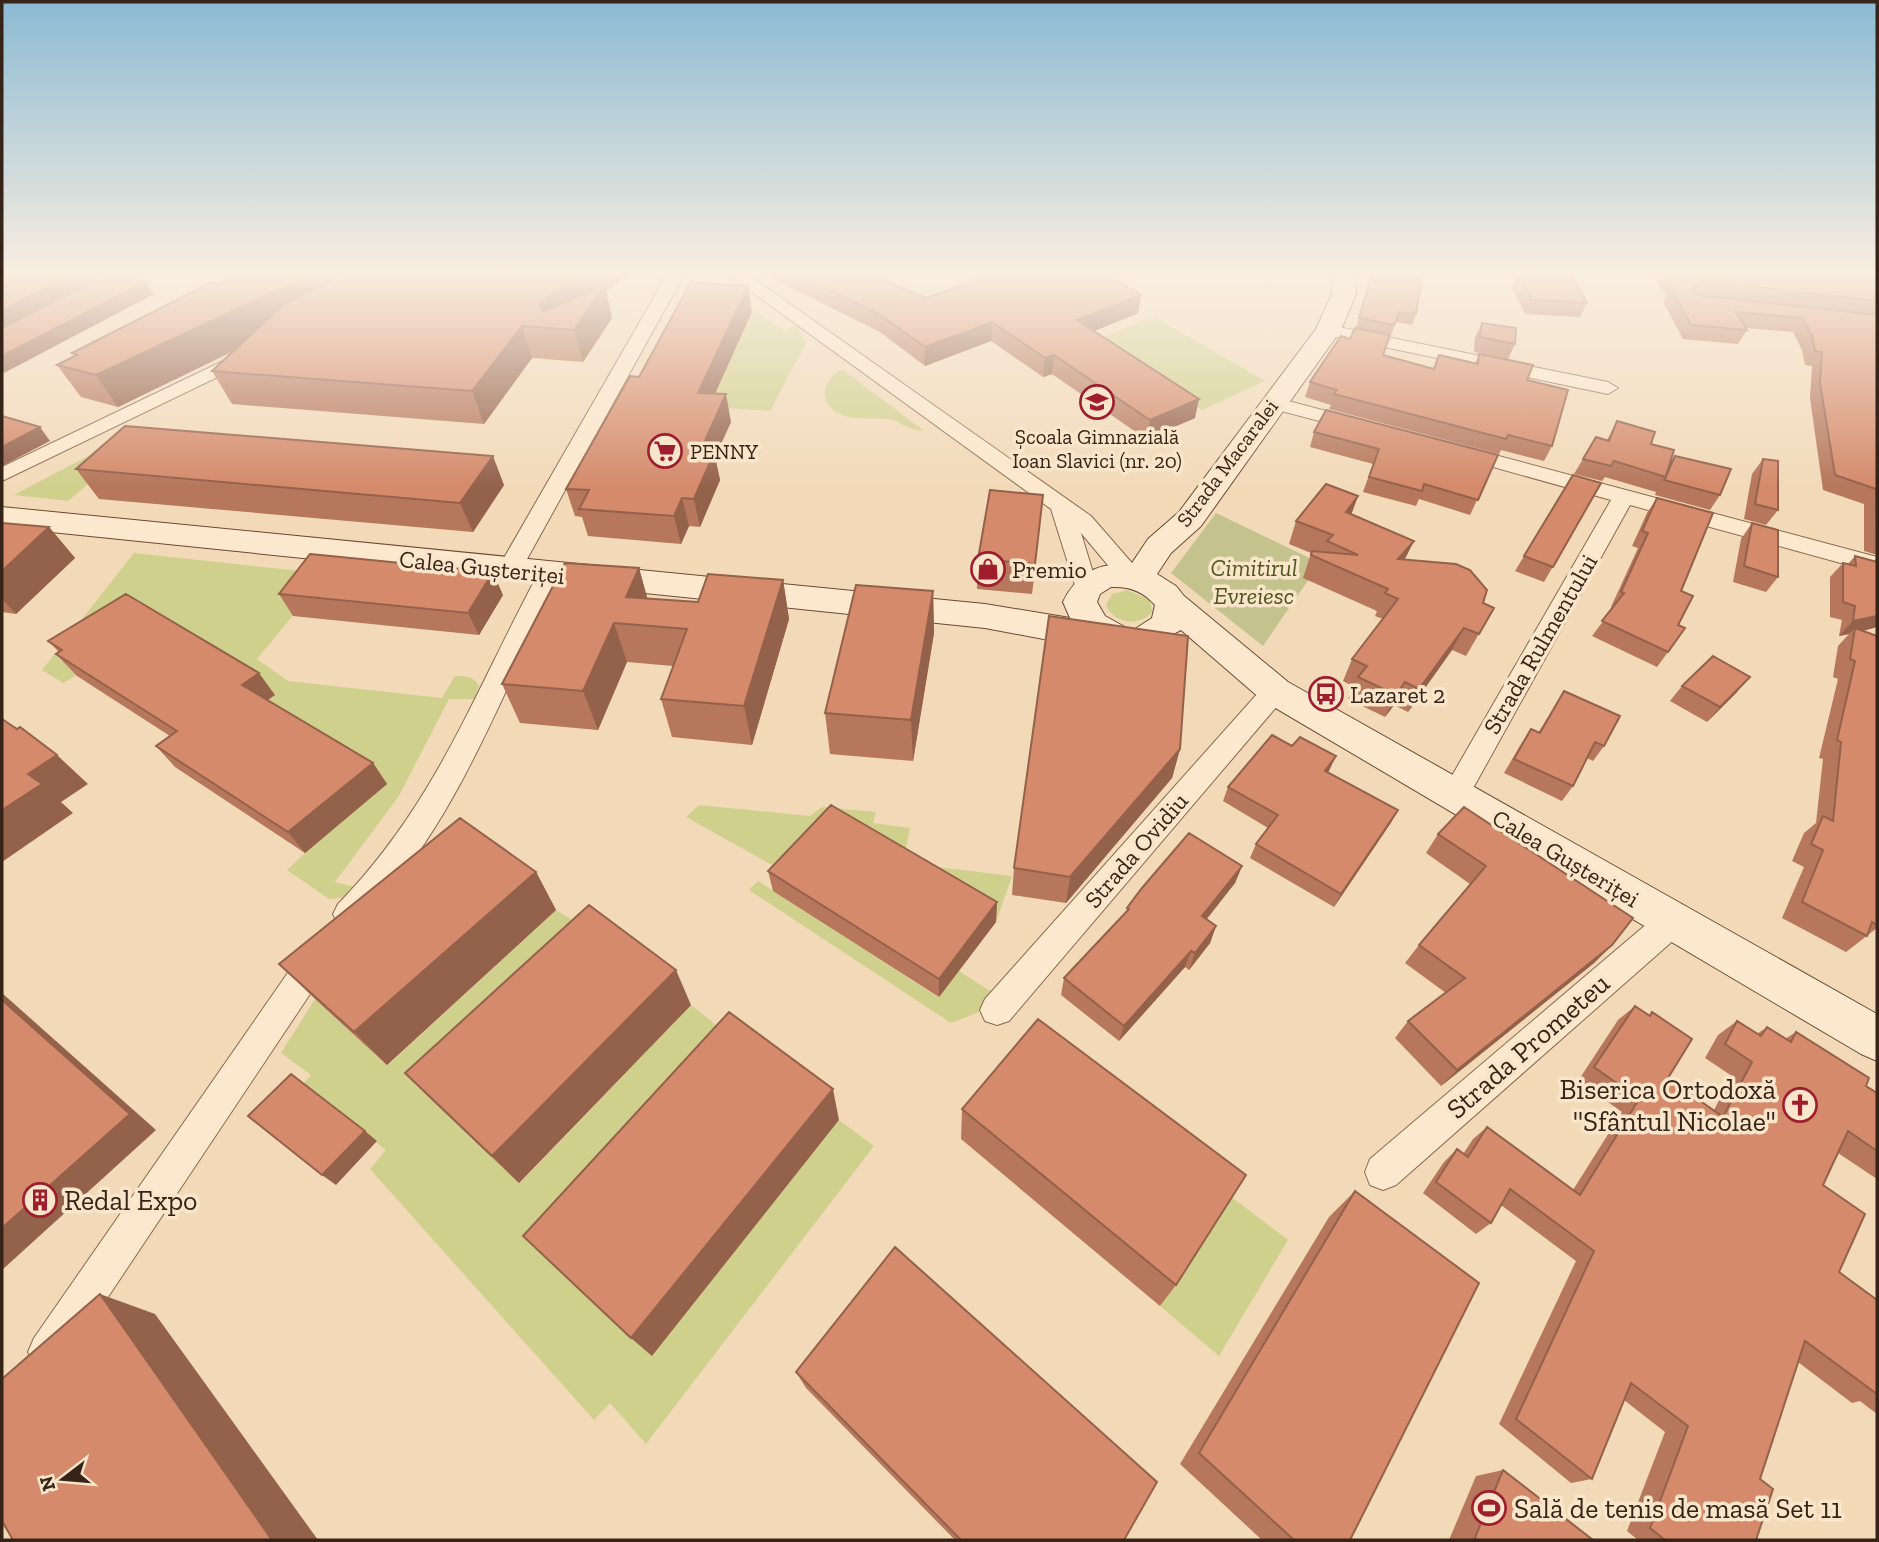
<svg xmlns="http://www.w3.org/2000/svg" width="1879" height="1542" font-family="'Zilla Slab',serif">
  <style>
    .green { fill: #d0d08d }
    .cemetery { fill: #c4c38e }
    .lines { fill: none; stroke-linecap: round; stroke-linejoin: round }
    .street-casing { stroke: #8a6953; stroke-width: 2 }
    .secondary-casing { stroke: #6b4a36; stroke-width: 2 }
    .street { fill: #fce8cd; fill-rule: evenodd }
    .secondary { fill: #fce8cd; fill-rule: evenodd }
    .wall { fill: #b6775c }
    .shaded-wall { fill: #94614b }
    .building { fill: #d48a6b; stroke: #94614b; stroke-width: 2 }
    .labels { text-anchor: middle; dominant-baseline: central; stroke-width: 7; stroke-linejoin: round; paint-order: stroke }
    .far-poi-label { font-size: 21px; fill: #372419; stroke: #f9e5ca }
    .far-street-label { font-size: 21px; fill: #372419; stroke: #f9e5ca }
    .street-label { font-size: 24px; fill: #372419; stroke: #f9e5ca }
    .park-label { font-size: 24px; font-style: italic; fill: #4e551e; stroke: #f9e5ca }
    .poi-label { font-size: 24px; fill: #372419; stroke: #f9e5ca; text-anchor: start }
    .near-street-label { font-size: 28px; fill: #372419; stroke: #f9e5ca }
    .near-poi-label { font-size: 28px; fill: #372419; stroke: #f9e5ca; text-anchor: start }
  </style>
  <rect width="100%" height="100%" fill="#f2dab9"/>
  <path class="green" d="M754,310L785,332L796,325L806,343L770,411L709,407Z
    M1155,317L1265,381L1202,410L1093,341Z
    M842,369L924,431C903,429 903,422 889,419C875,417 859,420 845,416C818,407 819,382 842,369Z
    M107,446L131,447L68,501L14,495Z
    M134,553L327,574L257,659L288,681L442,698L455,676C465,676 474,676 479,686L475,699H449L399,796L335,882L363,889L347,897L329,899L287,870L305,853L258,707L274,694L81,673L63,683L42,670Z
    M1127,590L1150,600L1152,612C1139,627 1114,624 1106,605L1112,594Z
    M699,805L810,816L822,807L876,812L873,823L910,828L903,863L1012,876L996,922L820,818L772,865L686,817Z
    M758,881L938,997L959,971L995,994L979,1012L951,1023L749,890Z
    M556,910L608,942L520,1183L691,1005L741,1045L652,1356L839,1120L874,1146L646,1444L610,1403L594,1420L370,1169L386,1150L303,1084L311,1075L281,1053L315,999L388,1065Z
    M1230,1196L1288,1240L1219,1356L1160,1306Z"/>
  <path class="cemetery" d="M1216,513L1320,563L1263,646L1171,573Z"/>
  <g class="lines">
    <g class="street-casing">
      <path id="street" d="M117,271H139L96,297H84L81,293Z
        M669,271H686L521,570L517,575H501L497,570Z
        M723,271H743L1091,516L1138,570L1142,576L1138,582H1122L1081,533L1098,589L1094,595H1078L1051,509Z
        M1328,325L1608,382L1618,388L1608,394L1322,334L1319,330L1322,326Z
        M248,349L255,351L257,355L255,359L2,481V467Z
        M1273,397L1364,421L1367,425L1357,431L1266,407L1263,403L1266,399Z
        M1461,446L1877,557V573L1630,505L1466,801L1456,804L1446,801L1442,793L1611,500L1454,456L1450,452L1454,448Z
        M550,566L558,568L562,574C507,680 468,795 391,889C382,900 371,917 358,924C350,928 346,926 338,924L333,914L338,904C436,803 473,695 538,574L542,568Z
        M1275,681L1284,684L1288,691L1284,698L1009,1021L997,1025L985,1021L980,1010L985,999L1266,684Z
        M1673,907L1684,911L1689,921L1684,931L1396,1185L1383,1190L1370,1185L1365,1172L1370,1159L1662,911Z
        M321,937L332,941L337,951L332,961L62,1366L48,1372L34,1366L28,1352L34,1338L310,941Z"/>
    </g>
    <g class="secondary-casing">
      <path id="secondary" d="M1332,271H1356V294L1341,330L1201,526L1171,553L1157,574L1176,586L1184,596L1288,682L1877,1014V1061L1861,1054L1262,700L1181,630L1146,648L1132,641L1117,648L1101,643L1054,641L985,628L2,527V507L985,604L1070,618L1063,602C1076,575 1099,560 1130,566L1148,539L1179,512L1316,329L1332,294ZM1111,587C1129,586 1143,591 1155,605L1152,618L1132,631L1105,616L1097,602L1100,594Z"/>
    </g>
    <use href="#street" class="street"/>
    <use href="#secondary" class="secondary"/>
  </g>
  <path class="wall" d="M757,271H863L926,298L1141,295L1138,313L1094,331L1195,418L1146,439L1052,374L1043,377L991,341L925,366L880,332Z
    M1368,271H1418L1416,314L1412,325L1396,322L1391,335L1356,328L1370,280Z
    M1652,271H1866L1877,284V555L1864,551V504L1823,490L1810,398L1812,366L1805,365L1802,350L1793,332L1746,328L1747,330L1738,344L1683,339L1663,302L1666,296Z
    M1518,272L1587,303L1580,317L1525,314L1512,287Z
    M255,273L628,275L606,291L612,318L583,362L532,358L484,424L232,404L212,371L234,351L118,407L81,397L57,365L74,356L72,353L219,284Z
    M752,312L715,394L731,422L715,457L720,480L700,527L689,526L681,544L588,536L582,517L575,516L566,489L639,377Z
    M1482,323L1515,344L1508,359L1474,352L1475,337Z
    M1350,339L1383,355L1434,369L1475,364L1479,354L1527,380L1552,446L1544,461L1501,450L1499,454L1329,409L1331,405L1305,397L1310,382Z
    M1617,421L1651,444L1670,464L1675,456L1720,495L1710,510L1655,495L1656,492L1605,477L1602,481L1574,474L1583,459L1607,440Z
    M1314,432L1498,455L1470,515L1419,499L1416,506L1363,492L1373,464L1310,447Z
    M1763,459L1778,510L1766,525L1744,519L1752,474Z
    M76,469L504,485L473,532L99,499Z
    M1601,483L1544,582L1515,571L1524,556Z
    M1358,496L1351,514L1405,559L1483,603L1494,608L1466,656L1452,650L1408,712L1394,705L1385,717L1348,699L1354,687L1343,681L1352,659L1383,619L1375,616L1377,611L1303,578L1311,553L1289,544L1296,521Z
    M1657,498L1681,591L1678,625L1668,652L1657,667L1592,636L1613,608L1611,607L1638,548L1632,546L1647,513Z
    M2,523L49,527L75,558L16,614L2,612Z
    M1752,523L1778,577L1766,592L1733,582L1741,539Z
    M1040,524L1032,594L977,589L978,559Z
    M1855,556L1874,561L1877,557V627L1863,631L1877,636V928L1846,952L1782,918L1804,867L1792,861L1804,833L1816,823L1823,759L1819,758L1838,679L1833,677L1838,646L1849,634L1839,636L1842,620L1830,617V577L1843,563L1848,564Z
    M639,568L647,598L698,602L783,580L789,619L752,745L672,737L661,699L673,666L627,662L598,730L520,723L502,684Z
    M933,591L934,633L913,761L830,754L825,713Z
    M279,594L503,595L479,635L293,616Z
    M48,641L275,695L267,700L373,763L387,784L305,853L175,767L156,746L170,736L77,676L56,654L59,652Z
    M1682,686L1737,692L1707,722L1670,701Z
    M1564,691L1604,746L1593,761L1587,758L1573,786L1562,801L1504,773L1521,744L1531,729L1538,733Z
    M1180,749L1172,778L1066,903L1012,895L1014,868Z
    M1328,772L1398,810L1390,824L1334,907L1250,858L1256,844L1268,828L1223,801L1228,787Z
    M1438,834L1612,945L1594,963L1441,1086L1395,1038L1408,1021L1446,993L1405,963L1419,945L1470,884L1426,853Z
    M1242,866L1235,883L1207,919L1216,926L1210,943L1189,970L1185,967L1119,1041L1061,995L1064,978L1126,913L1127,908Z
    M768,871L997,902L996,922L939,997L773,891Z
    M536,872L556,910L387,1065L315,999L279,964Z
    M691,1005L519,1183L436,1104L405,1073Z
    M1635,1006L1649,1015L1652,1012L1668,1078L1714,1110L1732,1076L1705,1058L1718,1035L1737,1021L1757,1034L1767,1027L1785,1039L1796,1032L1866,1086L1877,1093V1179L1838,1153L1823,1185L1839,1272L1877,1300V1414L1860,1401L1852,1403L1798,1362L1760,1479L1756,1540H1638L1627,1531L1665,1432L1624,1400L1592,1479L1571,1483L1499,1424L1576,1261L1501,1205L1491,1223L1476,1234L1423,1193L1444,1162L1457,1149L1463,1154L1473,1139L1487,1127L1573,1190L1622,1112L1578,1081L1618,1020Z
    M962,1109L1176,1285L1160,1306L961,1139Z
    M1355,1191L1350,1540H1262L1180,1464L1329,1217Z
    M796,1372L1124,1540H955L806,1388Z
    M1503,1470L1593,1540H1449L1476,1476Z"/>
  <path class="shaded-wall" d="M78,271H110L2,328V311Z
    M318,271H396L118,407L96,375Z
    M583,271H630L628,275L606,291L612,318L583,362L574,330L546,328L538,304Z
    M1702,281L1694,295L1686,297L1694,283Z
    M146,282L154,294L4,373L2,370V356Z
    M748,286L752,312L703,420L698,393Z
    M1141,295L1138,313L1075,339L1077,320Z
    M992,322L991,341L925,366V347Z
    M522,326L532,358L484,424L472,391Z
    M1054,355L1052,374L1043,377L1045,358Z
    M726,394L731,422L715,457L720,480L700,527L694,499L700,452Z
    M1199,399L1195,418L1146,439L1150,420Z
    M40,427L50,441L2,466V447Z
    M493,456L504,485L473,532L460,503Z
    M1043,495L1040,524L1032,594L1035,564Z
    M1358,496L1350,518L1346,512Z
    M682,498L689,526L681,544L674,516Z
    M49,527L75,558L16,614L2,599V571Z
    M1414,541L1403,563L1398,559Z
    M639,568L650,608L626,597Z
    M493,572L503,595L479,635L468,613Z
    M783,580L789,619L752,745L744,706Z
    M933,591L934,633L913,761L911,720Z
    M1877,616V627L1854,633L1855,628L1849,634L1839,636L1853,621Z
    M614,623L627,662L598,730L583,691Z
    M1464,628L1452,650L1408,712L1419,689Z
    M259,673L275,695L258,707L242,685Z
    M1750,677L1737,692L1707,722L1720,707Z
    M1405,682L1394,705L1385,717L1396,695Z
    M1180,749L1172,778L1066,903L1070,877Z
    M57,755L88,784L61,802L73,813L2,862V810L28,774Z
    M1336,756L1329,771L1318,785L1325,771Z
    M373,763L387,784L305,853L288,832Z
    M1398,810L1390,824L1334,907L1341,894Z
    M1242,866L1235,883L1195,933L1202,916Z
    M536,872L556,910L387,1065L354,1032Z
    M997,902L996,922L939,997V979Z
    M1216,926L1210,943L1189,970L1195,953Z
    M1612,945L1594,963L1441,1086L1457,1070Z
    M1191,951L1185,967L1119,1041L1124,1026Z
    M676,970L691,1005L519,1183L492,1156Z
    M2,993L156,1130L2,1270Z
    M833,1089L839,1120L652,1356L631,1338Z
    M365,1131L377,1141L336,1185L322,1175Z
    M100,1294L155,1314L318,1540H272Z"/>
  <path class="building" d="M2,271H78L2,311Z
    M243,271L255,273L257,271H318L96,375L57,365L77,355L72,353L212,282L219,284Z
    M353,271H583L538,304L543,312L604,286L574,330L522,326L472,391L212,371L284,304Z
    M792,271H863L926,298L1003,271H1100L1141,295L1077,320L1199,399L1150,420L1054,355L1045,358L992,322L925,347L879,314Z
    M1373,271H1418L1421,284L1416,314L1400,312L1394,325L1359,318Z
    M1668,271H1866L1877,284V301L1702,281L1694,283L1690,289L1696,295L1877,315V536L1876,489L1835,475L1820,383L1822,352L1815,351L1812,335L1802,318L1736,312L1747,330L1691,325L1671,288L1678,289Z
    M1518,272L1572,275L1587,303L1532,300Z
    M110,273L146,282L2,356V328Z
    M691,282L748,286L698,393L726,394L700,452L714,453L694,499L682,498L674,516L579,509L589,490L566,489L630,376L639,377Z
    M1482,323L1516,328L1515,344L1480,337Z
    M1355,328L1390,335L1383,355L1434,369L1439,355L1478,364L1479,354L1533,365L1527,380L1568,390L1552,446L1508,435L1506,439L1334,394L1337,390L1310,382L1341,336L1350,339Z
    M1326,410L1498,455L1478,500L1424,484L1422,491L1369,477L1379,449L1314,432Z
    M2,416L40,427L2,447Z
    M1617,421L1655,432L1651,444L1674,450L1666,476L1675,456L1731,469L1720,495L1664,480L1666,477L1614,461L1611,466L1583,459L1596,437L1609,441Z
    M125,426L493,456L460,503L76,469Z
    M1763,459L1778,461V510L1755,504Z
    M1573,475L1601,483L1553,567L1524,556Z
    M1326,484L1358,496L1346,512L1414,541L1398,559L1456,564L1470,570L1487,590L1483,603L1494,608L1479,634L1464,628L1419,689L1405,682L1396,695L1358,677L1367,666L1352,659L1398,599L1385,593L1388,589L1311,555L1312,551L1358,555L1327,541L1333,535L1296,521Z
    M990,490L1043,495L1035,564L978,559Z
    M1657,498L1713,513L1681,591L1693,596L1678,625L1685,628L1668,652L1602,621L1624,593L1621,592L1648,533L1642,531Z
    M2,523L49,527L2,571Z
    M1752,523L1778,530V577L1744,566Z
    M310,554L493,572L468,613L279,594Z
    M1855,556L1877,562V557V616L1853,621L1855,606L1843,602V563L1856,566Z
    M565,563L639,568L626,597L698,602L708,574L783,580L744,706L661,699L687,629L614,623L583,691L502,684Z
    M856,585L933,591L911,720L825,713Z
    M126,594L259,673L242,685L373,763L288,832L156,746L177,731L56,654L62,650L48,641Z
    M1049,616L1188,636L1180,749L1070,877L1014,868Z
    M1855,628L1877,636V925L1872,922L1867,936L1802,902L1823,850L1811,844L1823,816L1833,821L1841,742L1837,740L1855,661L1850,659Z
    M1713,656L1750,677L1720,707L1682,686Z
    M1564,691L1620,716L1604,746L1595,742L1573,786L1514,759L1531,729L1540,733Z
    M2,719L17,729L20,727L57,755L28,774L42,784L2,810Z
    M1272,735L1292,746L1300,737L1336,756L1325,771L1398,810L1341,894L1256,844L1278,815L1228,787Z
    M831,805L997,902L939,979L768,871Z
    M1464,807L1633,918L1612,945L1457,1070L1408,1021L1465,978L1419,945L1486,866L1438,834Z
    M460,818L536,872L354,1032L279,964Z
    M1189,833L1242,866L1202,916L1216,926L1195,953L1191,951L1124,1026L1064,978L1129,909L1127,908L1142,888Z
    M589,905L676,970L492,1156L405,1073Z
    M2,1000L130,1114L2,1228Z
    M1635,1006L1650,1016L1652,1012L1692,1039L1668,1078L1723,1117L1752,1062L1725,1044L1737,1021L1761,1036L1767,1027L1791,1042L1796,1032L1869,1078L1866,1086L1877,1093V1151L1848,1131L1823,1185L1865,1214L1839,1272L1877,1300V1394L1805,1341L1760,1479L1773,1489L1756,1540H1665L1650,1528L1688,1426L1631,1383L1592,1479L1516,1419L1594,1251L1510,1189L1491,1223L1436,1182L1457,1149L1468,1157L1487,1127L1580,1195L1639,1099L1594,1067Z
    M729,1012L833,1089L631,1338L523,1236Z
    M1038,1019L1246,1175L1176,1285L962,1109Z
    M291,1074L365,1131L322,1175L248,1116Z
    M1355,1191L1479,1283L1350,1540H1294L1199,1453Z
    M895,1247L1157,1482L1124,1540H961L796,1372Z
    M100,1294L272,1540H13L2,1521V1379Z
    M1503,1470L1593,1540H1474Z"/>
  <linearGradient id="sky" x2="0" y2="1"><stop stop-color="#8bbad3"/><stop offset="0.56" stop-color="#f9eee0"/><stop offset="1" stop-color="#f9eee0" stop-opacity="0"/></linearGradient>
  <rect width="1879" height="487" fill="url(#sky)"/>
  <defs>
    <g id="school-ring" transform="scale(1.75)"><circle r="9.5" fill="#f9e5ca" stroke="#9e1d2e" stroke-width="1.5"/><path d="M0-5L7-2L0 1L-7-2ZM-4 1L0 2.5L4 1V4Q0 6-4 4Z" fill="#9e1d2e"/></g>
    <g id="supermarket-ring" transform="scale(1.75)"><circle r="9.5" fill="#f9e5ca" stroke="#9e1d2e" stroke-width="1.5"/><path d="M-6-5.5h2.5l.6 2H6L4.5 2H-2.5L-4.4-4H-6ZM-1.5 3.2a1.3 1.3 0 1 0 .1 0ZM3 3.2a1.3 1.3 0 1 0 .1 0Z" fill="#9e1d2e"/></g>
    <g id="shop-ring" transform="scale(1.75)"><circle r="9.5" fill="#f9e5ca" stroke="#9e1d2e" stroke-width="1.5"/><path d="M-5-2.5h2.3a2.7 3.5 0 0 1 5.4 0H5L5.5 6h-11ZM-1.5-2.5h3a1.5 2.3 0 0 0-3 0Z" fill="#9e1d2e"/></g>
    <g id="bus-ring" transform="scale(1.75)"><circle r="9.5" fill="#f9e5ca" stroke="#9e1d2e" stroke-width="1.5"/><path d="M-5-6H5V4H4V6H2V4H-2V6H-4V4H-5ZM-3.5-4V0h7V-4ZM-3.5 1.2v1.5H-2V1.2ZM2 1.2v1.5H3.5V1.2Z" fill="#9e1d2e"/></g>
    <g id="church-ring" transform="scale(1.75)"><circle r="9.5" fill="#f9e5ca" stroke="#9e1d2e" stroke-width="1.5"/><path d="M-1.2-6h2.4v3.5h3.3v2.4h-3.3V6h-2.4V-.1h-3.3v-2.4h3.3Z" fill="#9e1d2e"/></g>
    <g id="building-ring" transform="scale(1.75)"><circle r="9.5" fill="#f9e5ca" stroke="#9e1d2e" stroke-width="1.5"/><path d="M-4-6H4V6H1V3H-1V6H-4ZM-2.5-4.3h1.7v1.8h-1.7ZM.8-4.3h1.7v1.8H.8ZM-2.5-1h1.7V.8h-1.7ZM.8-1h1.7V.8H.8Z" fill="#9e1d2e"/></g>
    <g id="stadium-ring" transform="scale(1.75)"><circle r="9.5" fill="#f9e5ca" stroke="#9e1d2e" stroke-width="1.5"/><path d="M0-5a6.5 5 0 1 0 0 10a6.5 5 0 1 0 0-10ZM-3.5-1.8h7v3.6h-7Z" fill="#9e1d2e"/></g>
  </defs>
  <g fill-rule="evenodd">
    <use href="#school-ring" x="1097" y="402"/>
    <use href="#supermarket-ring" x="665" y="451"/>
    <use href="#shop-ring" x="988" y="569"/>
    <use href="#bus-ring" x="1326" y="694"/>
    <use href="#church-ring" x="1800" y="1105"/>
    <use href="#building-ring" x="40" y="1200"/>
    <use href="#stadium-ring" x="1489" y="1508"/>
  </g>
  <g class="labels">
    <g class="far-poi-label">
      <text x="1097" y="436">Școala Gimnazială<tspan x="1097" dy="24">Ioan Slavici (nr. 20)</tspan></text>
      <text x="690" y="451" text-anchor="start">PENNY</text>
    </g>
    <g class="far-street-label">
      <text transform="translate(1227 463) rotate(-53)">Strada Macaralei</text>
    </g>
    <g class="street-label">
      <text transform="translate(482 567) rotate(6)">Calea Gușteriței</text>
      <text transform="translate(1540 644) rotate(-60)">Strada Rulmentului</text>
      <text transform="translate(1136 850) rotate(-49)">Strada Ovidiu</text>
      <text transform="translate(1566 858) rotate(31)">Calea Gușteriței</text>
    </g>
    <g class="park-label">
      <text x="1254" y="567">Cimitirul<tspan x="1254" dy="28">Evreiesc</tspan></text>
    </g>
    <g class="poi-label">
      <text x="1012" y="569">Premio</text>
      <text x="1350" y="694">Lazaret 2</text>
    </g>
    <g class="near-street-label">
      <text transform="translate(1528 1046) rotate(-41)">Strada Prometeu</text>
    </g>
    <g class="near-poi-label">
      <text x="1776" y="1089" text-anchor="end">Biserica Ortodoxă<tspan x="1776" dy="32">"Sfântul Nicolae"</tspan></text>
      <text x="64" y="1200">Redal Expo</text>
      <text x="1514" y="1508">Sală de tenis de masă Set 11</text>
    </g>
  </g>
  <rect width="1879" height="1542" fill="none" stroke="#372419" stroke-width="7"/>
  <g transform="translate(63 1479) rotate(254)" stroke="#f9e5ca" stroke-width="5" paint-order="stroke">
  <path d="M0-5L12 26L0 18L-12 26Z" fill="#372419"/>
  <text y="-10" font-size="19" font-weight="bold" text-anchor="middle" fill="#372419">N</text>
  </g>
</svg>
